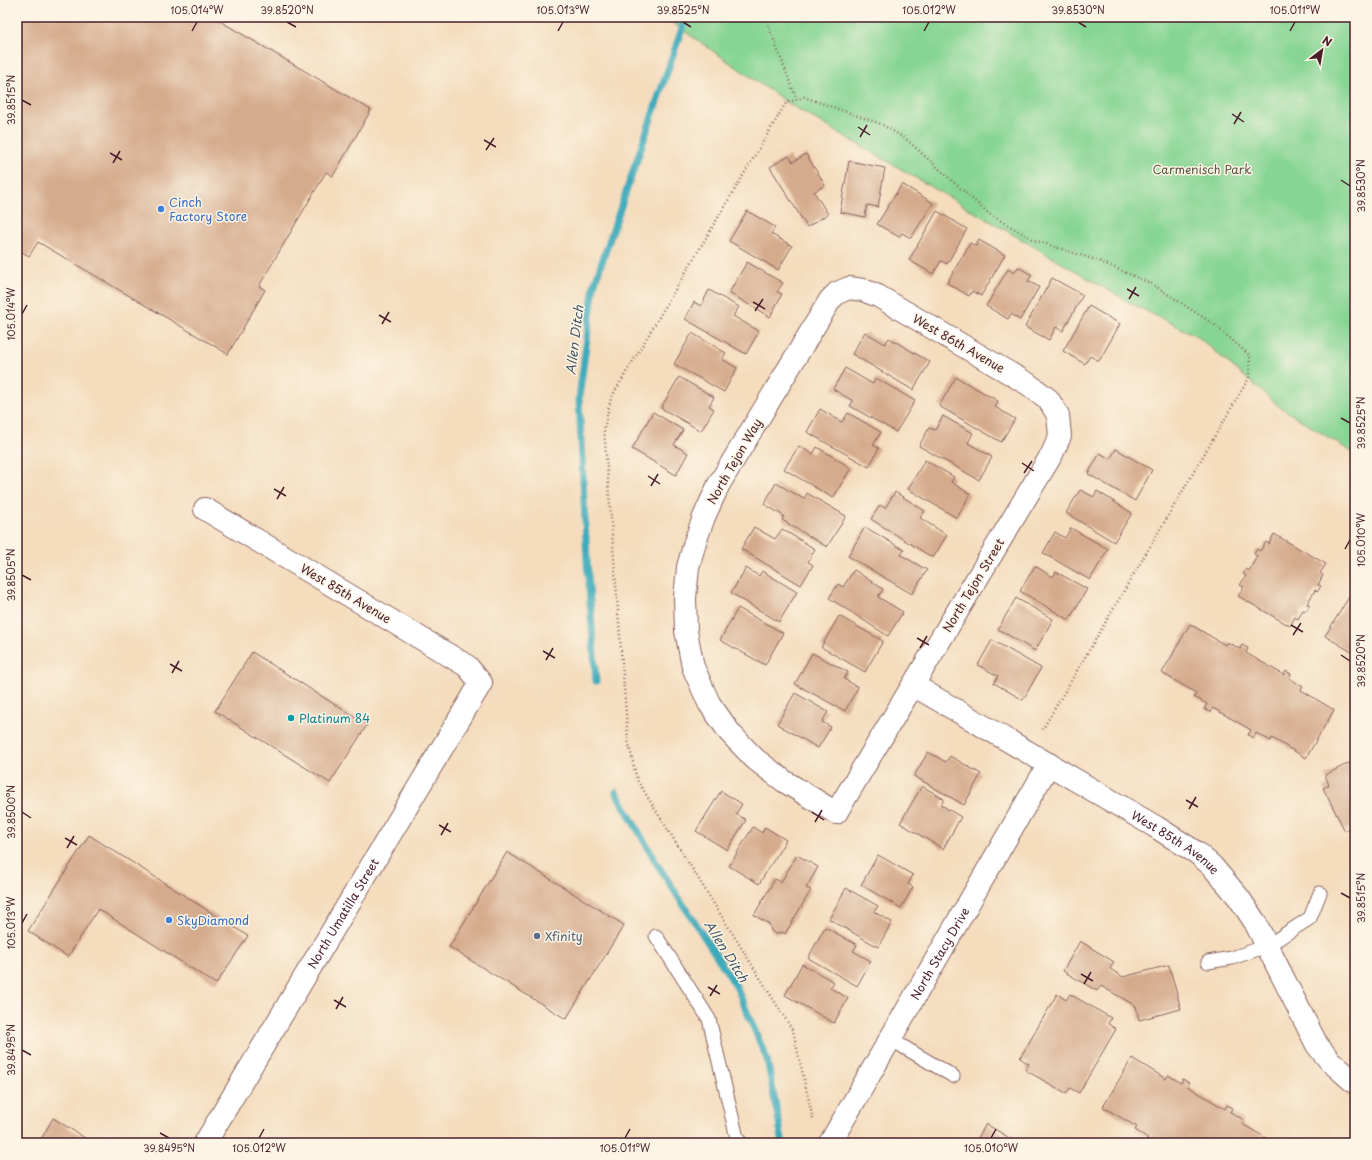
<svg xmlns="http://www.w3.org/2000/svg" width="1372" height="1160" font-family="'Playpen Sans',sans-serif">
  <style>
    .green { fill: #87d594; stroke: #687a60 }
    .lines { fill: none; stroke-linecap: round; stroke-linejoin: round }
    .stream { stroke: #3dabbb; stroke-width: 7 }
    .building { fill: #d5ab8d }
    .lane-casing { stroke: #86615e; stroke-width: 15 }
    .street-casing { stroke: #86615e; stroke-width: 24 }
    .path { stroke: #86615e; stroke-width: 2.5; stroke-dasharray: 1 3; stroke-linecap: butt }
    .lane { stroke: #fff; stroke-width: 13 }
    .street { stroke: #fff; stroke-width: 22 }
    .ticks { fill: none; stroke: #4a1f2b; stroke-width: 1.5 }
    .shop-dot { fill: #3f7fe0; stroke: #fcf5e5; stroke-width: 1.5 }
    .culture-dot { fill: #0f9aa8; stroke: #fcf5e5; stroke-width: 1.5 }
    .service-dot { fill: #5c6f8a; stroke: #fcf5e5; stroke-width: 1.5 }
    .labels { text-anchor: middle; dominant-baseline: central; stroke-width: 3; stroke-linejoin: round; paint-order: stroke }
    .park-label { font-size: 12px; fill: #5c564a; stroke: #fcf5e5 }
    .shop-label { font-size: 12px; fill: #366cbe; stroke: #fcf5e5; text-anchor: start }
    .street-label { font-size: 12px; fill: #4a1f2b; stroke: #fcf5e5 }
    .culture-label { font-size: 12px; fill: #0d838f; stroke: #fcf5e5; text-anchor: start }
    .service-label { font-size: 12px; fill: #4e5e75; stroke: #fcf5e5; text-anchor: start }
    .water-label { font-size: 13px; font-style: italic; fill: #455765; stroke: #fcf5e5 }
    .neatline { fill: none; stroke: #4a1f2b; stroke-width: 1.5 }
    .ticks-label { font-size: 10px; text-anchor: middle; fill: #4a1f2b }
  </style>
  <rect width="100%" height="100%" fill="#fcf5e5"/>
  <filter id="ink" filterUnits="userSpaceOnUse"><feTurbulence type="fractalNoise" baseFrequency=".025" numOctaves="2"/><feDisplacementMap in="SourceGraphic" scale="8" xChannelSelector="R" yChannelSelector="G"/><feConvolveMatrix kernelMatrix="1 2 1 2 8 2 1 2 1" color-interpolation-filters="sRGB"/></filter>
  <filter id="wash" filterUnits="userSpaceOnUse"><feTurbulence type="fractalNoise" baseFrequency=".012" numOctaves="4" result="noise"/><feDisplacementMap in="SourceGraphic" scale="16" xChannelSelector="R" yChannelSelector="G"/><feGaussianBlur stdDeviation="0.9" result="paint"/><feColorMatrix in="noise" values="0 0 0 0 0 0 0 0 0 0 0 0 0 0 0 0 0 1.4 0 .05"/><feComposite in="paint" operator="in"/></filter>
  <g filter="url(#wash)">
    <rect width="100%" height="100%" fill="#f4dcbd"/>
    <path class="green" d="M664,17H1355V454L1280,407L1197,336L1132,304L791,105Z"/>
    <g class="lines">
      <path class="stream" d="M596,681L587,561L579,398L594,285L686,17
        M616,792L657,864L736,986L767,1059L782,1139"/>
    </g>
    <g id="blocks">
      <path class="building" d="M17,17H213L371,110L333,176L326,172L259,286L265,290L228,354L38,242L29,256L17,249Z
        M806,154L825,185L814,192L828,214L807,227L770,167L789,156L793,162Z
        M849,161L885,168L878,207L867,205L865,217L840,212Z
        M902,184L933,203L911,238L902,233L899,237L877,224Z
        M747,211L775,227L771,234L792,246L778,270L729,241Z
        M937,211L967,229L947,264L941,261L933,274L909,260Z
        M979,240L1005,255L981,296L972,291L969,296L947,283L970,243L976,246Z
        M747,262L783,283L777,292L782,294L770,317L729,293Z
        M1018,267L1032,275L1028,281L1039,287L1020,320L1011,314L1008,319L986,306L1008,269L1014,273Z
        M1052,278L1083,295L1063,331L1056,327L1049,340L1025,327Z
        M709,290L739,307L733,316L759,331L746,354L685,319L694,302L701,306Z
        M1089,306L1120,324L1099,361L1090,356L1085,364L1063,351Z
        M865,332L885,344L889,338L930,362L913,390L852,354Z
        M692,333L726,353L722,359L737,368L724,392L674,364Z
        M845,368L873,384L876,378L915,401L896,432L850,406L853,401L833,389Z
        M679,377L714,397L709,406L714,409L701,431L661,408Z
        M956,377L998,401L995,407L1015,419L1001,442L939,406Z
        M820,409L842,422L848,413L881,432L873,445L879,448L869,467L807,432Z
        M653,412L683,430L674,445L688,453L676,475L632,449Z
        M943,416L973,433L968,443L992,457L979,480L919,446L929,428L935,430Z
        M799,446L813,454L817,447L851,468L833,498L784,469Z
        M1116,449L1152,470L1135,501L1088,474L1100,453L1110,459Z
        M925,460L954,477L951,482L970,494L957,518L908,489Z
        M776,483L804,499L807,493L846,516L827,547L782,520L784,516L764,504Z
        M1080,490L1094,497L1097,491L1132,513L1114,542L1066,513Z
        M895,492L925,511L920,518L947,535L933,558L871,519L880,505L885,508Z
        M754,527L775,539L782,529L815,549L808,562L813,565L801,585L741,549Z
        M865,527L904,550L901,555L927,570L912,594L848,556Z
        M1071,528L1108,549L1090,580L1043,553L1055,532L1065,538Z
        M1274,534L1326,564L1320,573L1323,575L1318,585L1321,586L1317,592L1315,590L1307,604L1310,605L1306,611L1303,610L1298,619L1295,617L1290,626L1238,596L1244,587L1240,585L1246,576L1243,574L1246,569L1249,571L1257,556L1254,554L1257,549L1260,551L1266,542L1269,544Z
        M1035,566L1053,577L1056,572L1087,589L1069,620L1020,591Z
        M746,568L759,576L762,571L797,592L779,622L731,593Z
        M854,570L883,589L878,597L903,612L888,636L829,598L838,584L843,587Z
        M1354,589H1355V654L1325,636Z
        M1016,598L1053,619L1035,651L998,629Z
        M738,608L783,633L765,665L720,640Z
        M839,616L883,641L865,672L821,647Z
        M1190,624L1225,645L1227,642L1240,649L1242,645L1248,648L1246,653L1284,675L1286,671L1291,674L1289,678L1303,687L1301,690L1334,710L1306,758L1272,738L1271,741L1256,733L1254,738L1248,735L1251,730L1213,708L1211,712L1204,709L1207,704L1194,697L1196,693L1162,673Z
        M992,640L1041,668L1023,700L994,683L998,676L978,665Z
        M252,652L367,725L330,783L215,711Z
        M812,653L848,672L844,679L858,687L845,711L795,684Z
        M795,693L828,712L822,722L831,727L818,748L777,724Z
        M928,752L946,762L950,756L981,774L964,805L914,776Z
        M1355,760V835L1351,827L1345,831L1323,788L1329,785L1325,775Z
        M922,786L944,799L941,805L961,817L943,849L900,823Z
        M721,791L742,804L736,814L746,820L727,850L696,831Z
        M753,827L762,833L765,827L786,840L759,884L729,866Z
        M89,835L248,936L216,984L98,909L68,957L28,931Z
        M507,852L624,925L566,1019L449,947Z
        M797,855L818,867L806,888L811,890L785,934L782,932L776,934L771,931L769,924L754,915L775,879L781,882Z
        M878,855L913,875L908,884L913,887L901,908L861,885Z
        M846,888L878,906L874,912L892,922L878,947L829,919Z
        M825,927L857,945L853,951L871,961L857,986L808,958Z
        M1080,941L1114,962L1110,969L1123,977L1169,965L1181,1009L1139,1020L1136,1006L1101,986L1097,991L1063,971Z
        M802,964L834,982L830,988L848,998L834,1023L785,995Z
        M1057,994L1066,1000L1070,994L1111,1018L1108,1024L1116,1029L1079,1093L1070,1088L1066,1093L1025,1070L1029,1064L1020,1058Z
        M1132,1058L1166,1079L1168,1075L1181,1083L1183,1079L1189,1083L1187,1086L1225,1109L1227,1105L1232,1108L1230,1112L1244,1120L1242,1124L1275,1143H1156L1154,1142L1153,1143H1145L1148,1138L1135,1130L1137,1127L1103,1107Z
        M17,1074L22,1078L17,1086Z
        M53,1118L93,1143H39Z
        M986,1124L1018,1143H975Z"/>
    </g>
  </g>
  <g filter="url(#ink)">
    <use href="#blocks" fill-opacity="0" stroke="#86615e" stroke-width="1"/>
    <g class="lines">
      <g class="lane-casing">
        <path id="lane" d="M656,936L709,1019L737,1138L741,1143
          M1208,962L1232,958L1267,946L1310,918L1320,893
          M890,1039L953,1076"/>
      </g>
      <g class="street-casing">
        <g id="street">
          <path d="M849,288L863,290L878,296L1028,384L1048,399L1058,415L1060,436L1052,454L836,813L784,781L755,759L730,733L709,703L693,667L686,631L685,598L688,567L695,542L704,517L719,484L830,300L837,293Z"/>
          <path id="s1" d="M913,685L1156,827L1197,853L1212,866L1239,898L1255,922L1317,1045L1330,1061L1355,1083"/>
          <path id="s2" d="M205,1143L481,683L467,666L205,509"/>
          <path id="s3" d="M830,1143L1049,764"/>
        </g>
      </g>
      <path class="path" d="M765,17L797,100
        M813,1119L793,1031L637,780L628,740L604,429L611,398L786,103L804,97L881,124L906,139L989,214L1034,240L1099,261L1152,284L1215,325L1250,356L1249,378L1041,732"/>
      <use href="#lane" class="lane"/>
      <use href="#street" class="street"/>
    </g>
  </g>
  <path class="ticks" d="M287,22L296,27M683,22L691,27M1078,22L1086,27M192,31L197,22M558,31L563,22M924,31L929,22M1290,31L1295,22M22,100L31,105M1232,114L1244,122M1234,124L1241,112M858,127L870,135M860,137L867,125M484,140L496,147M486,150L494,138M110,153L122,160M113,163L120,151M1341,180L1350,186M1127,289L1139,296M1129,299L1136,287M753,302L765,309M755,311L763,299M22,314L27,305M379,315L391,322M382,324L389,312M1341,418L1350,423M1022,463L1034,471M1024,473L1032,461M648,476L660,484M651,486L658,474M274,489L286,496M277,499L284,487M1345,549L1350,540M22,575L31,580M1291,625L1303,632M1293,635L1301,623M917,638L929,645M920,648L927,636M543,651L555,658M1341,655L1350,661M546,660L553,648M170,664L182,671M172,673L179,661M1186,800L1198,807M1189,809L1196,797M22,812L31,818M812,812L824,820M815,822L822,810M439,825L451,832M441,835L448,823M65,838L77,845M67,848L74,836M1341,893L1350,898M22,923L27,914M1081,974L1093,981M1084,984L1091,972M708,987L720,994M710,996L717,985M334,1000L346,1007M336,1009L343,997M22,1050L31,1055M160,1133L169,1138M259,1138L264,1129M625,1138L630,1129M991,1138L996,1129"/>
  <g class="shop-dot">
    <circle cx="161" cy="209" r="4"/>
    <circle cx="169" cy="920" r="4"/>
  </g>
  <circle class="culture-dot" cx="291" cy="718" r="4"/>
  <circle class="service-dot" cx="537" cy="936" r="4"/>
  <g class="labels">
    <g class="park-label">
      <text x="1202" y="169">Carmenisch Park</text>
    </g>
    <g class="shop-label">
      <text x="169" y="202">Cinch<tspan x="169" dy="14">Factory Store</tspan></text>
      <text x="177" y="920">SkyDiamond</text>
    </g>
    <g class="street-label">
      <text transform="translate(959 343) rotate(30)">West 86th Avenue</text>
      <text transform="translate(734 461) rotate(-60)">North Tejon Way</text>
      <text transform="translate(973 585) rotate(-59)">North Tejon Street</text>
      <text transform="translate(346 593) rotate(31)">West 85th Avenue</text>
      <text stroke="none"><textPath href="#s1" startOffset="306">West 85th Avenue</textPath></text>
      <text stroke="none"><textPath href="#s2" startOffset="268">North Umatilla Street</textPath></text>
      <text stroke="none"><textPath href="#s3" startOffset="219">North Stacy Drive</textPath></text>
    </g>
    <g class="culture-label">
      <text x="299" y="718">Platinum 84</text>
    </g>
    <g class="service-label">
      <text x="545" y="936">Xfinity</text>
    </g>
    <g class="water-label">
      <text transform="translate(574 340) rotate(-83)">Allen Ditch</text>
      <text transform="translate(727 951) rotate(58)">Allen Ditch</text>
    </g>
  </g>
  <rect width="1372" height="1160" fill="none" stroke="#fcf5e5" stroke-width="44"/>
  <g transform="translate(1322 50) rotate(31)" stroke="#fcf5e5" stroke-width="3" paint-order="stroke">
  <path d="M0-3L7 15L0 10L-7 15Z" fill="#4a1f2b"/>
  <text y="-6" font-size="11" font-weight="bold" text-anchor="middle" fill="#4a1f2b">N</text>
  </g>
  <rect x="22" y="22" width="1328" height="1116" class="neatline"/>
  <g class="ticks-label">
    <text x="197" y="14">105.014°W</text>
    <text x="287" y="14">39.8520°N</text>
    <text x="563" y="14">105.013°W</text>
    <text x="683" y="14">39.8525°N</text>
    <text x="929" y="14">105.012°W</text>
    <text x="1078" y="14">39.8530°N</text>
    <text x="1295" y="14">105.011°W</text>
    <text transform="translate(11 100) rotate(-90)" y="4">39.8515°N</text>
    <text transform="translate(1361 186) rotate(-90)" y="4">39.8530°N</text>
    <text transform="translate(11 314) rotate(-90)" y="4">105.014°W</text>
    <text transform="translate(1361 423) rotate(-90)" y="4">39.8525°N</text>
    <text transform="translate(1361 540) rotate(-90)" y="4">105.010°W</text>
    <text transform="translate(11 575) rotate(-90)" y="4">39.8505°N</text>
    <text transform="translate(1361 661) rotate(-90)" y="4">39.8520°N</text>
    <text transform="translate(11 812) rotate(-90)" y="4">39.8500°N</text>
    <text transform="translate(1361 898) rotate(-90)" y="4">39.8515°N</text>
    <text transform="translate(11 923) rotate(-90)" y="4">105.013°W</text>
    <text transform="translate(11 1050) rotate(-90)" y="4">39.8495°N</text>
    <text x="169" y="1152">39.8495°N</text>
    <text x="259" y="1152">105.012°W</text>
    <text x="625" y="1152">105.011°W</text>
    <text x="991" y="1152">105.010°W</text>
  </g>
</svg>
